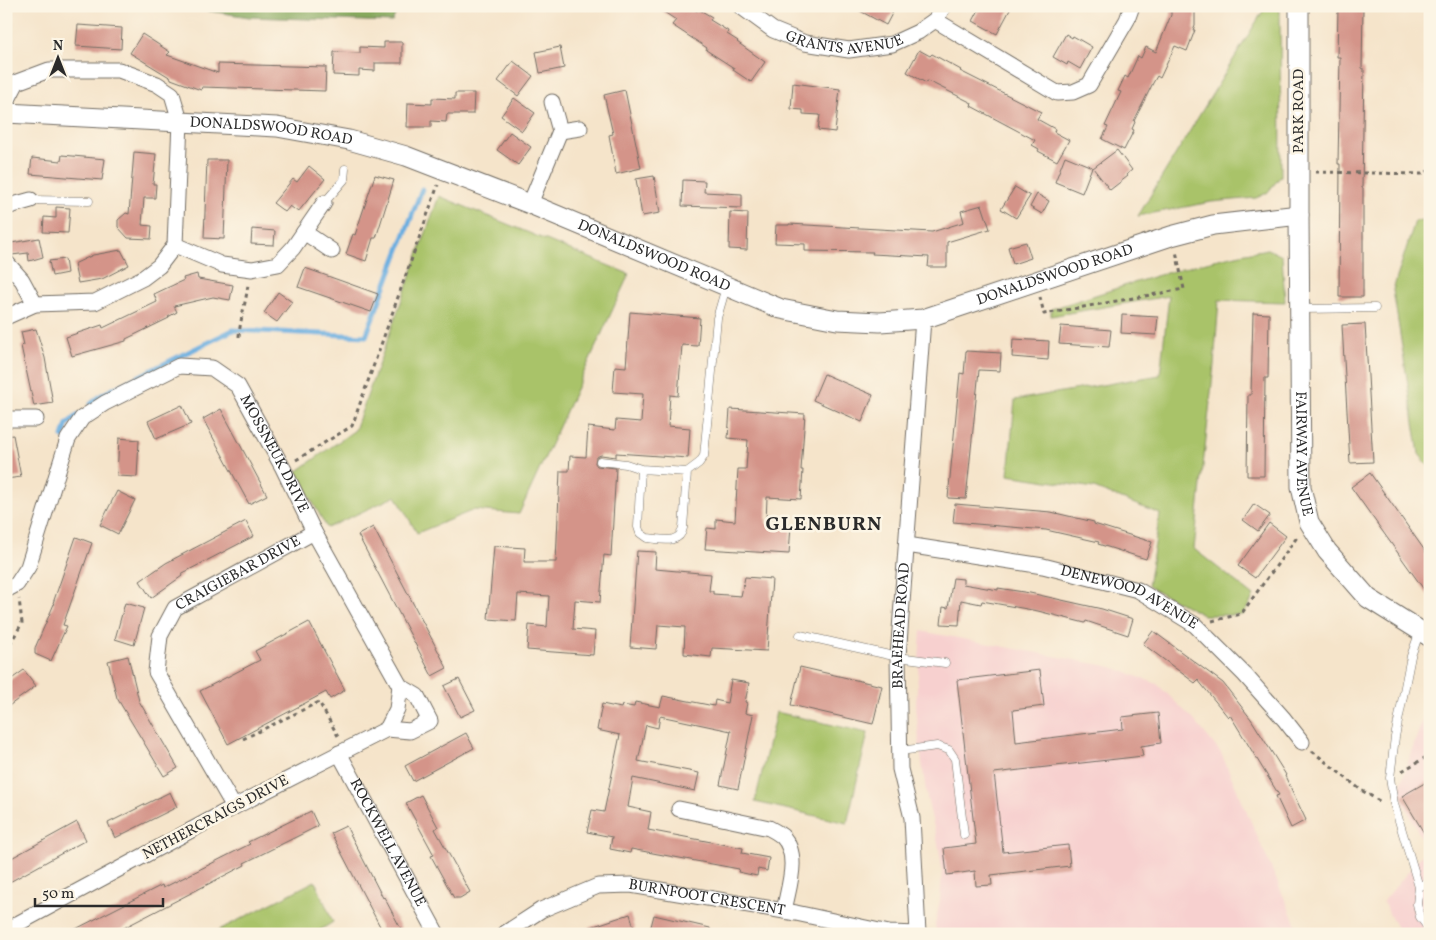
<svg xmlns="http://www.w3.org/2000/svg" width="1436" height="940" font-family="Vollkorn,serif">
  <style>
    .built { fill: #f7d0cf }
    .green { fill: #a9c369; stroke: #6a774a }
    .forest { fill: #86a95d; stroke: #586a44 }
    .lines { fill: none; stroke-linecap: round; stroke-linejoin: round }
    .stream { stroke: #6baee0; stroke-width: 5 }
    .building { fill: #d49489 }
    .service-casing { stroke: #726c63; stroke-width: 9 }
    .minor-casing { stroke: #726c63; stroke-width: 17 }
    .tertiary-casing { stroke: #726c63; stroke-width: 21 }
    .path { stroke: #726c63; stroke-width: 3; stroke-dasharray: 4 4; stroke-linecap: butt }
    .service { stroke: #fff; stroke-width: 8 }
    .minor { stroke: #fff; stroke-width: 15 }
    .tertiary { stroke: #fff; stroke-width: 19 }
    .labels { text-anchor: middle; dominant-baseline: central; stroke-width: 5; stroke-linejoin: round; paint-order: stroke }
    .street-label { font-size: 15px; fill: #2b2b2b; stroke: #fcf5e5 }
    .district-label { font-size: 20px; font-weight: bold; letter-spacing: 1px; fill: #2b2b2b; stroke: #fcf5e5 }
  </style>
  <rect width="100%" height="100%" fill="#fcf5e5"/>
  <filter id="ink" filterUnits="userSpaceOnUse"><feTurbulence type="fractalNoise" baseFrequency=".02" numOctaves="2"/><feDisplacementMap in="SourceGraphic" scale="10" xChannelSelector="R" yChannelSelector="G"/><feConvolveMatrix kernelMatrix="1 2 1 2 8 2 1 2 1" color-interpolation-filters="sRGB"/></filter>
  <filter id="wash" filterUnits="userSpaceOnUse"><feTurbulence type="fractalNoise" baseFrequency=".0096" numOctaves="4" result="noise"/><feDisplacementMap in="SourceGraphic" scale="20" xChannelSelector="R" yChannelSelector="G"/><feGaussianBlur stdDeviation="1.12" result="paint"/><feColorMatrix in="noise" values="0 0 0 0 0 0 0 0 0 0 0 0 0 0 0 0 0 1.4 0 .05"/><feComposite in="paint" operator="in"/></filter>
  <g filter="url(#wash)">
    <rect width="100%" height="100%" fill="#f5e4ca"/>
    <path class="built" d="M921,631L1112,667L1157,684L1194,720L1221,753L1300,934H937L935,925L940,901L942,870L939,848L927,798L919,742L916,704Z
      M1430,697V934H1400L1383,902L1427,849L1398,792Z"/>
    <path class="green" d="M1266,6H1280L1281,176L1267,193L1256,198L1211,202L1138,216Z
      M439,196L629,274L519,514L474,510L417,533L396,496L327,528L296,472L355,430Z
      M1430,219V468L1419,454L1393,290L1415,221Z
      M1268,249L1282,256L1285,302L1219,300L1214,365L1194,549L1254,596L1243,615H1203L1148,586L1160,514L1094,488L1008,475L1015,400L1160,375L1169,296L1051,316V309C1123,287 1194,261 1268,249Z
      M776,712L868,733L847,823L755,802Z
      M315,881L333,922L314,934H211Z"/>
    <path class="forest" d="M176,6H399L392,22L249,17Z"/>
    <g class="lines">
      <path class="stream" d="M91,404L103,394L233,330L366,336L422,189
        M63,437L67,424L77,416"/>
    </g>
    <g id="blocks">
      <path class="building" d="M655,6H689L697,11L698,9L712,17L710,20L728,31L727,34L738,41L737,42L765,62L751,82L733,70L734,68L706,50L707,48L701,44L672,25L676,20Z
        M851,6H896L886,25Z
        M981,6H1012L997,34L973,21Z
        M1171,6H1195V25L1193,30H1195L1187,51L1175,46L1160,78L1157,76L1153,83L1134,121L1135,122L1132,129L1134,130L1124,150L1102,139L1108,127L1105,126L1121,92L1118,91L1125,76L1128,78L1138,56L1141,58L1146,47L1156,52L1171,15Z
        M1350,6H1363L1362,69H1364L1362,188H1363V297H1339L1340,164H1338L1340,57H1337L1338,8H1350Z
        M78,25L122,28L121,49L76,46Z
        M142,34L170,52L167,55L218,73V64L326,67L325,91L202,87L201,90L171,79V78L130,53Z
        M1066,34L1072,38L1073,36L1092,47L1080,69L1068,62L1067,65L1053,57Z
        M384,42H402V63H375V71L359,70V76L333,75L334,52L360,53V47L384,48Z
        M560,47L564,68L540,73L536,52Z
        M919,50L930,56L932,54L961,70L960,71L1041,112L1037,119L1055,129L1054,132L1069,140L1057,161L1038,151L1039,149L1032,145L1035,140L971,106L972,103L934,84L927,81L926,83L907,72Z
        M513,61L533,76L518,96L498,81Z
        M793,83L840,89L835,132L818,130L820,115L803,114V110L791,109Z
        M625,90L641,168L616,174L609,135L613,134L604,95Z
        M455,93H474L473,114H447L446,122L431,121V127H407L408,103L432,104V98L455,99Z
        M514,98L535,113L522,131L501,116Z
        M510,132L531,147L518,165L497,150Z
        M1117,150L1132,170L1126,175L1128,176L1110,190L1093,168Z
        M134,152L156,154L153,184H156L155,198H144L142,225L152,226L151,239L128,238L118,227V220L126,213L129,214Z
        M62,155L105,159L102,180L30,174L32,158L61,161Z
        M1065,156L1092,167L1082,193L1055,182Z
        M207,160H227L224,239L204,238Z
        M309,166L325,179L298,212L290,206L285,212L273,203L293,179L297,182Z
        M375,175L394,180L376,238H373L366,261L346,254L353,234L355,235Z
        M654,176L660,213L642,216L636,179Z
        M683,180L705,181L704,192L742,194V208L682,206Z
        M1015,187L1030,196L1016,218L1001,209Z
        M1037,194L1049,201L1042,214L1030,207Z
        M982,205L990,229L947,242V267H928L929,257L872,254L873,252L805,251V244L775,243L776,225H789V224L932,232L964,222L961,211Z
        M56,207L70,208L68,233L43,232L44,217L56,218Z
        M730,212L748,213L747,250L729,249Z
        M252,229L275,231L274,245L251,244Z
        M39,238L43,257L29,261L28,253L12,255L6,253V244Z
        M1026,242L1031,258L1013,264L1008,247Z
        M121,250L129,265L102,279L78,283L74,264L93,255Z
        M65,259L67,273L52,276L49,261Z
        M305,268L378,294L371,312L298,287Z
        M197,274L198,279L233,285L230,300L213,297L174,306L177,312L168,317L169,318L126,339V341L72,356L66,337L102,325L103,328L157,302L154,294L184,280L183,278Z
        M278,292L292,302L277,322L264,313Z
        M630,312L700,318L698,346L682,345L678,396L670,395L668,426L690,428L688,458L616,453V457L601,455L596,457L595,463L597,466L616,468L611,556L604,555L600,602L575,600L573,629L595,631L593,655L527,650L529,625L547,627L549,596L518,594L516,621L488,619L494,546L525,548L524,562H556L560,471H569L570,456L586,457L588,427L615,430L616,420L641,422L643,394L613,392L615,366L626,367Z
        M1253,313L1269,314L1268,378H1265L1264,476H1247L1248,395H1251Z
        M1122,315L1158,317L1156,335L1121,333Z
        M1365,324L1373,462L1350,463L1342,325Z
        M1061,326L1111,330L1109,347L1059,344Z
        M36,329L45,358L53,403L34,406L21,346L24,345L21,332Z
        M1013,339L1049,341L1048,360L1012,357Z
        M966,351L1001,353L1000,371L979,370L966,499L948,498L960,373L964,374Z
        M824,374L873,395L862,422L813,400Z
        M182,405L191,424L156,439L148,421Z
        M221,409L267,495L249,504L203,419Z
        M730,409L805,414L801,470H803L801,499L767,497L766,523L791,525L789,554L705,549L707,528L716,529V519L735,521L738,469H746L748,440L728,438Z
        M13,435L21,477L6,479V436Z
        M119,438L139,440L137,477L117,476Z
        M1370,473L1430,558V598L1351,487Z
        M117,491L135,500L118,534L100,525Z
        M955,504L1051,512L1094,522V524L1152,542L1146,559L1098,544L1099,542L1046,530L953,522Z
        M1254,504L1270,515L1258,531L1243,520Z
        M246,521L254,536L181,574L182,576L151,598L140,581L166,563Z
        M1269,523L1286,536L1255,578L1238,566Z
        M373,527L447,668L432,676L358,535Z
        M76,537L92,543L63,625L67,626L51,661L35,654V648L54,604L53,603Z
        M637,551L656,552L655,569L711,574L709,591H713V594L741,596L745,577L772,579L767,651L712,648L711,657L684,654L685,627L658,625L656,649L630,647Z
        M953,578L963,579V584L998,590V588L1030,593L1102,609L1133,619L1128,635L1086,621L1085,623L1038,611L982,601L981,604L961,600L959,625L941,624L943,607L948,608Z
        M125,603L144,608L134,645L115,639Z
        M309,622L345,690L330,699L326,692L228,744L200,691L260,660L255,651Z
        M1153,631L1223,683L1251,719L1286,775L1285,776L1306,820L1291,828L1276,796L1279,795L1230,715L1228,717L1198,680L1195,683L1143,644Z
        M128,656L139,701L178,768L164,776L117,698L108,661Z
        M800,667L882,686L873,724L791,705Z
        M24,670L36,686L6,708V683Z
        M1040,670L1044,706L1013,710L1016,742L1123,729L1122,717L1158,713L1161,743L1141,746L1143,756L994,773L1003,852L1068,845L1070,866L991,875L992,885L976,886L975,871L947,875L944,848L976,844L957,680Z
        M459,679L475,710L460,717L444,686Z
        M731,680L749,683L745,702L747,703L745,713L753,715L738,789L720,785L731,731L660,716L658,728L646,725L638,761L699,773L695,791L633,778L628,807L651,812L648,830L743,848L742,853L769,858L767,871L758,869L757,876L738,872L739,869L631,849L630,853L610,849L612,837L587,832L592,810L604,812L620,735L597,730L602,704L621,708L622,705L634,707L635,702L660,707L663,696L714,706L715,700L727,703Z
        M466,733L474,748L413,781L405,766Z
        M1430,780V843L1402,796Z
        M170,792L177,807L115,838L108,823Z
        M421,795L438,827L435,829L470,892L460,898H454L431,856L434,855L406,803Z
        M311,811L318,826L244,863L245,865L112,934H66L162,885L163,888L250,844L248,842Z
        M77,822L86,840L6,884V861Z
        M346,826L383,898L384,897L401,929L392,934H384L331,833Z
        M630,914L636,934H580L579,931Z
        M654,915L710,928V934H649Z"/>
    </g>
  </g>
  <g filter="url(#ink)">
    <use href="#blocks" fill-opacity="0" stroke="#726c63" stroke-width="1"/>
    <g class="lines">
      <g class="service-casing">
        <path id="service" d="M31,200L89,201
          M324,203L344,180L345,169
          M1301,309L1375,308
          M600,461L626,464L641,469
          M687,472L683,528C680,545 660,539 647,538L640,533L638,527L641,469L687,472L699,463L704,456L717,318L726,287
          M1420,631L1411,656L1395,737L1390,778L1394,804L1419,887L1417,904L1420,917L1430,930
          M800,635L898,657L945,663
          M900,751L937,746L949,750L955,759L964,835
          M1419,887L1430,881"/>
      </g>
      <g class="minor-casing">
        <g id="minor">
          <path id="s1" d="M740,6L773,30L805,43L849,50L892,44L918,32L935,20L944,6"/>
          <path d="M935,20L1057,93L1073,92L1089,85L1127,20L1132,6"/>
          <path d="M6,103L17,82L49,70H119L157,84L172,94L180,121L175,245L159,266L143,278L95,302L35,304L6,317"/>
          <path d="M560,131L580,128"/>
          <path d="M530,204L560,131L552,102"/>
          <path d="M6,207L31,200"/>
          <path d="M304,232L332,251"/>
          <path d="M175,245L222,265L252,269L278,264L293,248L324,203"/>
          <path d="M6,262L22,280L35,304"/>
          <path d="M10,419H36"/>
          <path id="s2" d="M907,545L1043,566L1138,590L1195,625L1245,675L1284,719L1302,742"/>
          <path id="s3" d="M6,590L17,584L28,567L68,439L82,418L105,403L179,366L212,368L238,386L283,468L314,532L400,686L417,696L430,721L410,731L387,729L346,750L234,807L6,930"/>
          <path d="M387,729L397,709L400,686"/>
          <path id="s4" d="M339,753L437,934"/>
          <path id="s5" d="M234,807L156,672L160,636L175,608L314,532"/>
          <path d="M679,809L769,828C773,830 778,833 782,836C801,855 788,888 784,911"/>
          <path id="s6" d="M918,933L912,818L900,769L898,657L923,319"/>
          <path id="s7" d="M504,934L541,910L598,886L631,885L796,913L889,933L920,934"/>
        </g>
      </g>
      <g class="tertiary-casing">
        <g id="tertiary">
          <path id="s8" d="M1299,6V215L1301,487L1309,522L1327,551L1368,598L1430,637"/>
          <path id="s9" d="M6,113L277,127L349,140L406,156L530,204L781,309L837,320L880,322L923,319L1171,236L1213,225L1299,215"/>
        </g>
      </g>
      <path class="path" d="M1315,172L1422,174L1430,170
        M1040,297L1044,314L1184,289L1176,251
        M239,337C240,319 246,303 248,284
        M296,460L352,426L438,185
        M1212,621L1241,614L1298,536
        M6,651L22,623L19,599
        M243,739L319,702L338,736
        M1312,751L1361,790L1381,802
        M1402,771L1430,755"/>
      <use href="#service" class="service"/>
      <use href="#minor" class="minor"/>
      <use href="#tertiary" class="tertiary"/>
    </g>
  </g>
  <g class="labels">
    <g class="street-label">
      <text stroke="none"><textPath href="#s1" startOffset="115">GRANTS AVENUE</textPath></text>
      <text transform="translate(1299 111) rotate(-90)">PARK ROAD</text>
      <text stroke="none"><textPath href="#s9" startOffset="266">DONALDSWOOD ROAD</textPath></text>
      <text stroke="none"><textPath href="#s9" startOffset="671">DONALDSWOOD ROAD</textPath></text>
      <text stroke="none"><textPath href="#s9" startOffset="1091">DONALDSWOOD ROAD</textPath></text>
      <text stroke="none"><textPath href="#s8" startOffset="448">FAIRWAY AVENUE</textPath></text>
      <text stroke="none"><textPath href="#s3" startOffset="444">MOSSNEUK DRIVE</textPath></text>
      <text stroke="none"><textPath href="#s5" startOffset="296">CRAIGIEBAR DRIVE</textPath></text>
      <text stroke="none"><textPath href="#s2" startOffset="230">DENEWOOD AVENUE</textPath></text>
      <text stroke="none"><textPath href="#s6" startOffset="309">BRAEHEAD ROAD</textPath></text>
      <text transform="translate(216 818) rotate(-28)">NETHERCRAIGS DRIVE</text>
      <text stroke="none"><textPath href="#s4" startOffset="102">ROCKWELL AVENUE</textPath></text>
      <text stroke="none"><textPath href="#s7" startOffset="216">BURNFOOT CRESCENT</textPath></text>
    </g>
    <g class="district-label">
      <text x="824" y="525">GLENBURN</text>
    </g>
  </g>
  <rect width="1436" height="940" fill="none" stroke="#fcf5e5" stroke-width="25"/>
  <g transform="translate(58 58)" stroke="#fcf5e5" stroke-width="4" paint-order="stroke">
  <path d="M0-4L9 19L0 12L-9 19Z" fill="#2b2b2b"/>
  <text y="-8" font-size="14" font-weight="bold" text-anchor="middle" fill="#2b2b2b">N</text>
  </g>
  <path d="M35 898v8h128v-8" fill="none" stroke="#2b2b2b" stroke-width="2.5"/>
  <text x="42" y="898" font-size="15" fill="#2b2b2b" stroke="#fcf5e5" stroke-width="4" paint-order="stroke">50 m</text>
</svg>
